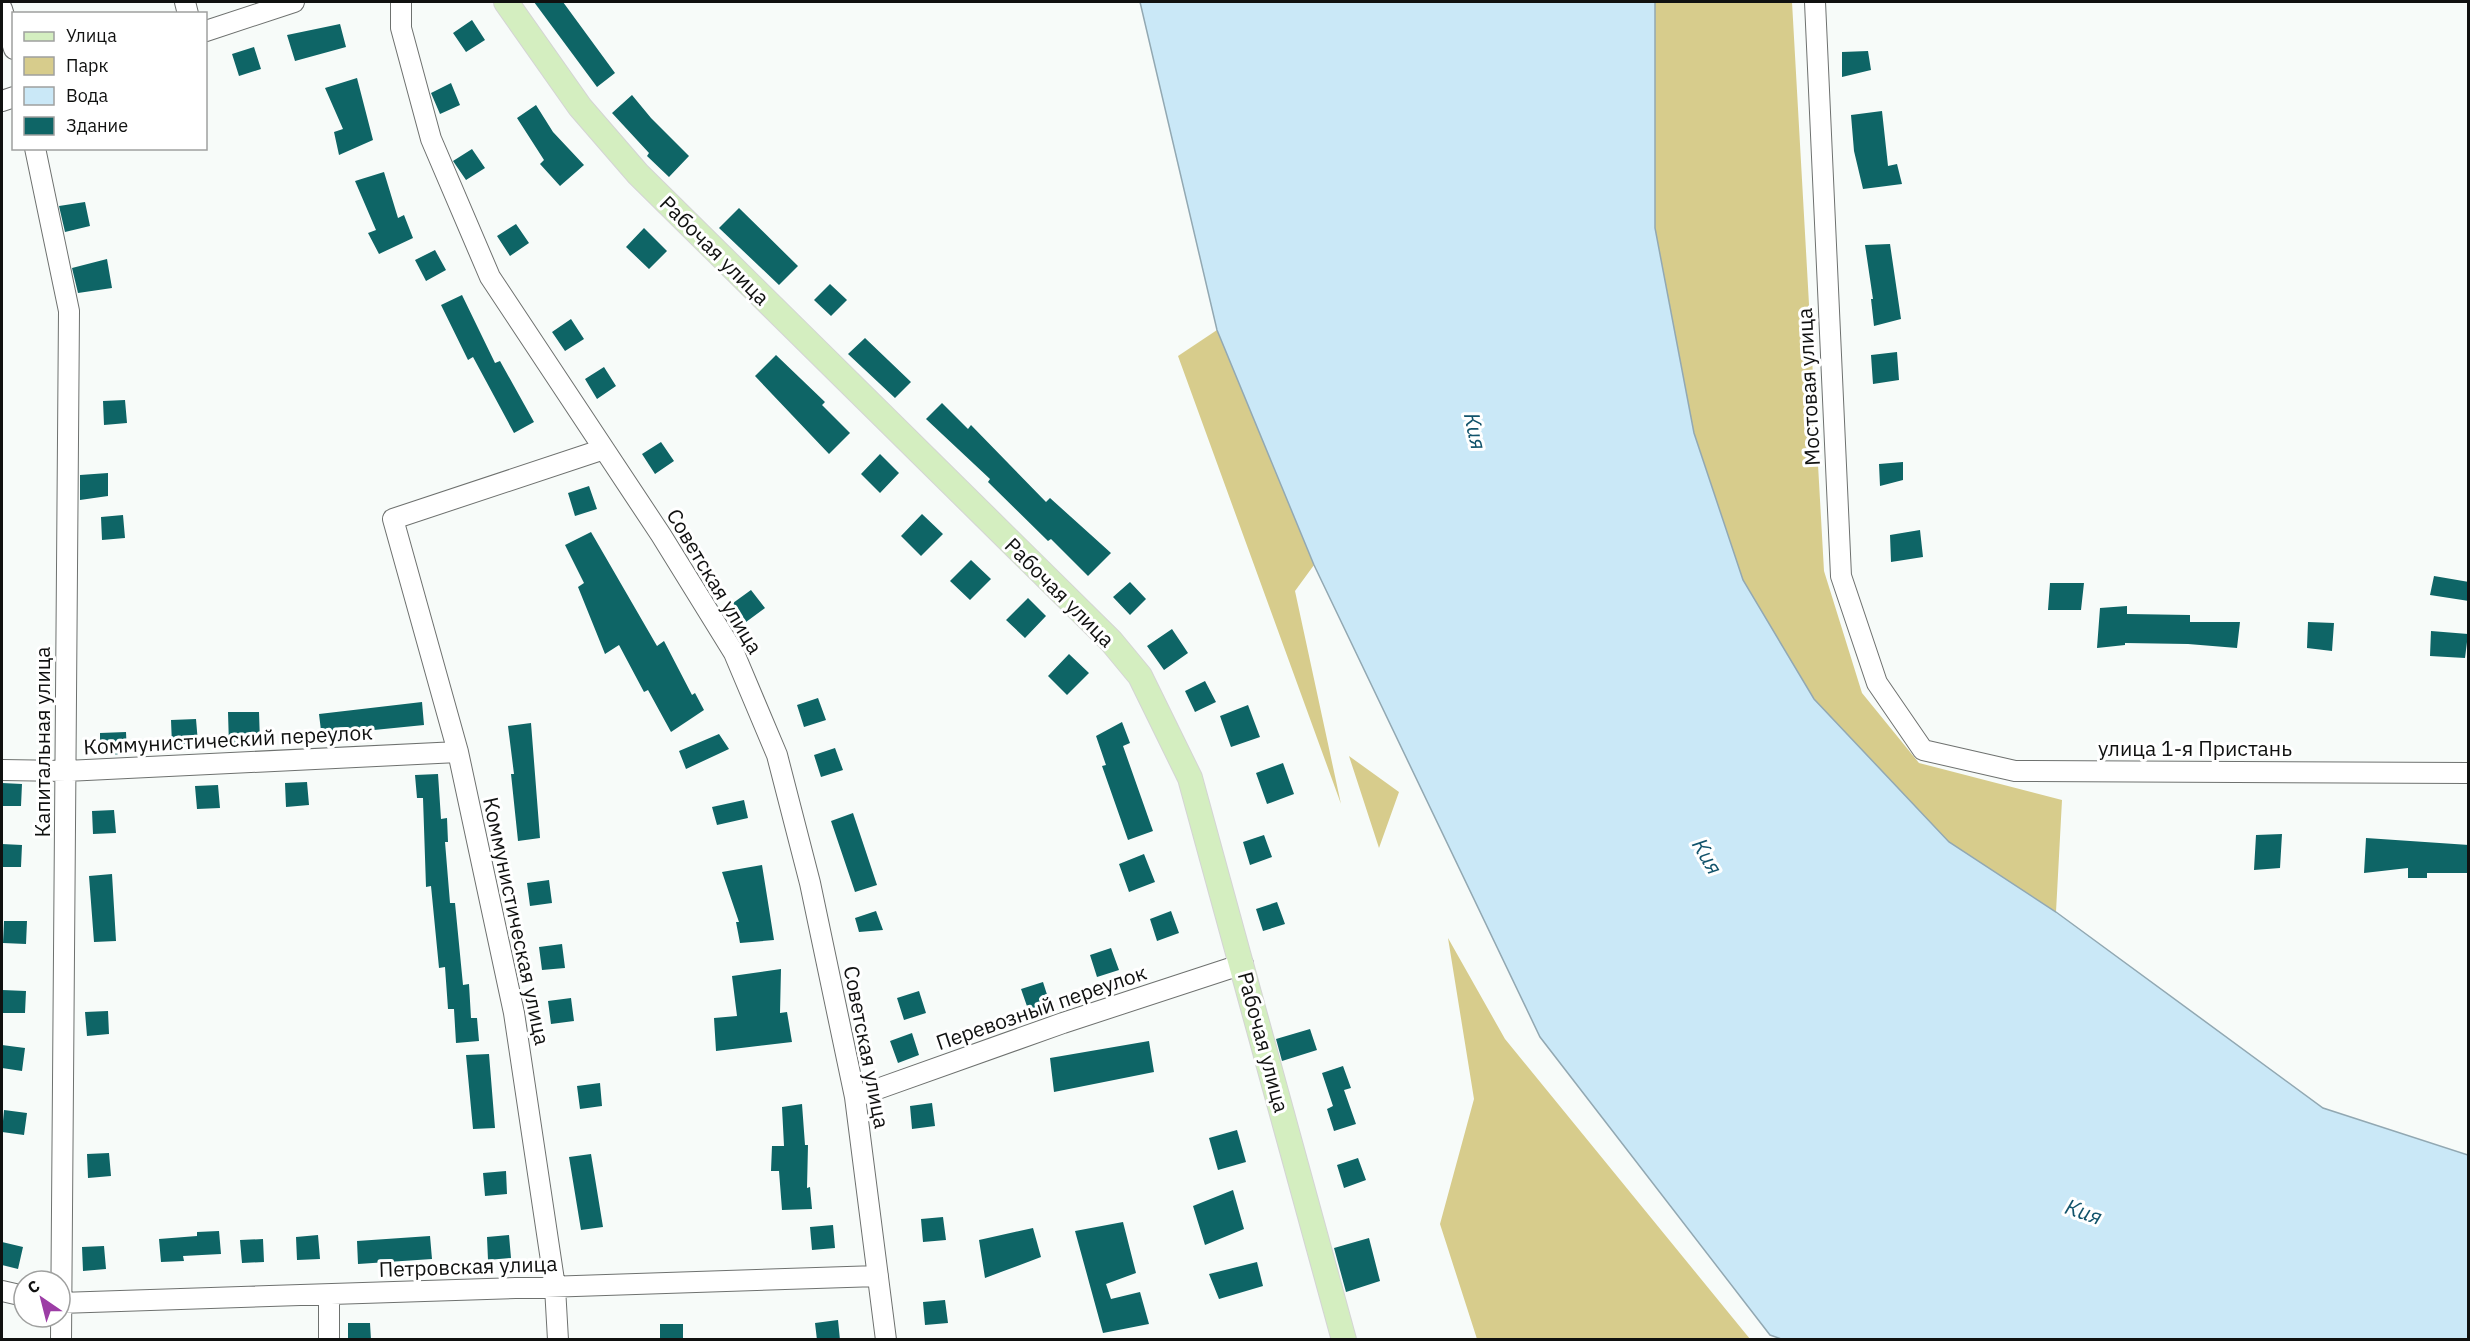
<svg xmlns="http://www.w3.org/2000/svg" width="2470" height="1341" font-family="'IBM Plex Sans',sans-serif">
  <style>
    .green { fill: #d7cc8c }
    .water { fill: #cae8f7; stroke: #92a8b2; stroke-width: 1.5 }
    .building { fill: #0e6566 }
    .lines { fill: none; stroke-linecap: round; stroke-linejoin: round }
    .minor-casing { stroke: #6e716f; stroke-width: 22 }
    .major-casing { stroke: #d4d4d4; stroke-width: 26 }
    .minor { stroke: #fff; stroke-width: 20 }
    .major { stroke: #d4eec0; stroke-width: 24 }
    .labels { text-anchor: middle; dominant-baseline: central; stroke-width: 6; stroke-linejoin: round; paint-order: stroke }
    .street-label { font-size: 21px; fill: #101110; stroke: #fff }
    .water-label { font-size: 22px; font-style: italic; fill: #11536b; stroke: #fff }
  </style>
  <rect width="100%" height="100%" fill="#f7fbf9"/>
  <path class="green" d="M1655,2H1792L1824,571L1862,693L1919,763L2062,800L2056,912L1948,842L1814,699L1743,580L1694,433L1655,228Z
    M1217,330L1314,565L1295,591L1341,804L1178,356Z
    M1349,756L1399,792L1379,848Z
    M1448,938L1505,1039L1750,1339H1477L1440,1224L1474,1099Z"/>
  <path class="water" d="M1140,2H1655V228L1694,433L1743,580L1814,699L1949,842L2056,912L2323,1108L2468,1155V1339L1784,1340L1770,1335L1540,1037L1314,565L1217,330Z"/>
  <path class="building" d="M534,2H563L615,73L597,87Z
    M472,20L485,40L466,52L453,33Z
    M340,24L346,47L295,61L287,35Z
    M254,47L261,69L239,76L232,54Z
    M1868,51L1871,70L1842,77V52Z
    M357,78L373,140L339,155L334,132L343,129L325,88Z
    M451,83L460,105L440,114L431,93Z
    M632,95L651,118L689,156L669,177L647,156L649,153L612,113Z
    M536,105L553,132L584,165L560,186L540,164L544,160L517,118Z
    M1882,111L1888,166L1897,164L1902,184L1863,189L1854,151L1851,115Z
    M472,149L485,168L466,180L453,161Z
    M384,172L398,218L404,215L413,238L379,254L368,233L376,230L355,181Z
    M85,202L90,226L65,232L59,206Z
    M739,208L798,266L779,285L719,228Z
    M516,224L529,243L510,256L497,236Z
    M644,228L667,251L649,269L626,247Z
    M1890,244L1901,319L1874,326L1871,299H1873L1865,245Z
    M435,250L446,270L426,281L415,260Z
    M107,259L112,288L78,293L72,268Z
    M830,284L847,300L831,316L814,300Z
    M462,295L495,363L500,361L534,422L514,433L473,357L468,360L441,305Z
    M571,319L584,339L565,351L552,332Z
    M865,338L911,382L895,398L848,354Z
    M1897,352L1899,380L1873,384L1871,355Z
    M776,355L825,402L822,405L850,433L829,454L755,376Z
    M604,367L616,386L597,399L585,379Z
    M125,400L127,423L104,425L103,401Z
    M942,403L968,429L971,425L1046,502L1050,498L1111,553L1088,576L1051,539L1048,541L988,482L990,479L926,419Z
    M661,442L674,461L655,474L642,454Z
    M880,454L899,473L880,493L861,474Z
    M1903,462V480L1880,486L1879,464Z
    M108,473V496L80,500V475Z
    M589,486L597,509L575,516L568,493Z
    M922,514L943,534L921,556L901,536Z
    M123,515L125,538L102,540L101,517Z
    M1920,530L1923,557L1891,562L1890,535Z
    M591,532L657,646L664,641L692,695L695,693L704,710L671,732L648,690L644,692L619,645L605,654L578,587L584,583L565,545Z
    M971,560L991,579L970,600L950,581Z
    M2434,576L2469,582V601L2430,595Z
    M1130,582L1146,599L1130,615L1113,597Z
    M2050,583H2084L2081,610H2048Z
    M751,590L765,608L746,622L733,603Z
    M1028,598L1046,616L1025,638L1006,620Z
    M2127,606V614L2190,615V622H2240L2237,648L2188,644L2125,643V645L2097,648L2100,608Z
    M2308,622L2334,623L2332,651L2307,648Z
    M1172,629L1188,653L1164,670L1147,646Z
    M2431,631L2468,634L2465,658L2430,656Z
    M1069,654L1089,673L1067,695L1048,676Z
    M1205,681L1216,702L1195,712L1185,691Z
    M818,698L826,720L804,727L797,705Z
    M422,702L424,725L344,733L345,739H322L319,714Z
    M1248,705L1260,737L1231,747L1220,716Z
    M228,712H259L260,742L229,746Z
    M196,719L198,743L172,745L171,720Z
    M1122,722L1130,743L1123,746L1153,831L1128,840L1102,766L1106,765L1096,736Z
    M531,723L540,838L518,841L511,774H514L508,726Z
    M126,732L127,754L100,755V733Z
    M719,734L729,749L686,769L679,751Z
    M835,748L843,770L821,777L814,755Z
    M1283,763L1294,794L1267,804L1256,773Z
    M438,774L441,819L447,818L448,842H445L450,903H455L463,985L469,984L471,1018H477L479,1041L456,1043L454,1009H448L445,967L439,968L431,886L426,887L423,798H417L415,775Z
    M307,782L309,805L286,807L285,783Z
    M2,783L22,784L21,806H2Z
    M218,785L220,808L197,809L195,786Z
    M744,800L748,818L717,825L712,807Z
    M114,810L116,833L93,834L92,811Z
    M853,813L877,885L855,892L831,821Z
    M2282,834L2280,868L2254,870L2256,835Z
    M1264,835L1272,857L1250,865L1243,842Z
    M2366,838L2469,845L2467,873H2427V878H2408V868L2364,873Z
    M2,844L22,845L21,867H2Z
    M1144,854L1155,882L1129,892L1119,864Z
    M762,865L774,940L740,943L736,922H739L722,872Z
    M112,874L116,941L94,942L89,876Z
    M549,880L552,903L530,906L527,883Z
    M1277,902L1285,924L1263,931L1256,909Z
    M876,911L883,930L859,932L855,918Z
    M1171,911L1179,933L1157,941L1150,919Z
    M4,921H27L26,944L3,943Z
    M562,944L565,968L542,970L539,947Z
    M1111,948L1119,970L1097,977L1090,955Z
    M781,969L780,1013L787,1012L792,1042L716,1051L714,1018L737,1016L732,976Z
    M1043,982L1050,1004L1029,1012L1021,989Z
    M2,990L26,991L25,1013H2Z
    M919,991L926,1013L904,1020L897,998Z
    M571,998L574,1021L551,1024L548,1001Z
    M108,1011L109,1034L87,1036L85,1012Z
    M1310,1029L1317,1050L1282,1061L1276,1039Z
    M912,1033L919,1055L898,1063L890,1041Z
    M1149,1041L1154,1072L1054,1092L1050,1058Z
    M2,1045L25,1048L22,1071L2,1068Z
    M489,1054L495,1128L473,1129L466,1055Z
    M1343,1066L1351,1088L1344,1090L1356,1124L1334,1131L1327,1109L1333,1106L1322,1073Z
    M600,1083L602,1106L580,1109L577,1086Z
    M932,1103L935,1126L912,1129L910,1106Z
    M802,1104L805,1145H808L807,1188L810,1187L812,1209L782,1210L779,1171H771L772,1146H784L782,1107Z
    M4,1110L27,1113L24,1135L2,1132Z
    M1237,1130L1246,1162L1218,1170L1209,1138Z
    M109,1153L111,1176L88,1178L87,1154Z
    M591,1154L603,1227L581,1230L569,1157Z
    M1358,1158L1366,1180L1344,1188L1337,1165Z
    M506,1171L507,1194L485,1196L483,1173Z
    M1233,1190L1244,1229L1205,1245L1193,1206Z
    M943,1217L946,1240L923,1242L921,1219Z
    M1123,1222L1136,1273L1106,1284L1111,1299L1140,1292L1149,1324L1103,1333L1075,1231Z
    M833,1225L835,1248L812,1250L810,1227Z
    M1033,1228L1041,1257L985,1278L979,1240Z
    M219,1231L221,1254L183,1256L184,1261L161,1262L159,1239L197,1236V1232Z
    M318,1235L320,1259L297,1260L296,1237Z
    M509,1235L511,1258L488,1260L487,1237Z
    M430,1236L432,1259L358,1264L357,1241Z
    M1369,1238L1380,1281L1346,1292L1334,1248Z
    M263,1239L264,1262L242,1263L240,1240Z
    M2,1242L23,1247L18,1269L2,1265Z
    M104,1246L106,1269L83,1271L82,1247Z
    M1257,1262L1263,1286L1219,1299L1209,1274Z
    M945,1300L948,1323L925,1325L923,1302Z
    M838,1320L840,1340H817L815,1323Z
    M348,1323H370L371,1340H348Z
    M660,1324H683V1340H660Z"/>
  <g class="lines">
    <g class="minor-casing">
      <path id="minor" d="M185,2L188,14
        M401,2V28L431,139L490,277L661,535L734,653L777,755L810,883L855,1097L886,1340
        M1815,2L1841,576L1877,683L1923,750L2015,771L2468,773
        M2,9L14,49
        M206,31L294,2
        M2,101L14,97
        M35,148L69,311L61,1340
        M2,770L66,771L458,752
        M855,1097L1063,1023L1243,964
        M2,1291L24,1296
        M60,1303L878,1276
        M329,1340V1295
        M558,1340L555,1287L514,1013L458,752L393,519L604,449"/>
    </g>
    <g class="major-casing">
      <path id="major" d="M506,2L580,107L638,174L1111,641L1140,676L1190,778L1344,1340"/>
    </g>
    <use href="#minor" class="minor"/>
    <use href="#major" class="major"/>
  </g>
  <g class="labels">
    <g class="street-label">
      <text transform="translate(715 250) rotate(45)">Рабочая улица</text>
      <text transform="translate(1808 387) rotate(-93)">Мостовая улица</text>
      <text transform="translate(715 581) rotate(59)">Советская улица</text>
      <text transform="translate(1060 592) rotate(45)">Рабочая улица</text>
      <text transform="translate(228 739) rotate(-3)">Коммунистический переулок</text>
      <text transform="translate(42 742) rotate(-90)">Капитальная улица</text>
      <text x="2195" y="748">улица 1-я Пристань</text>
      <text transform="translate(517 921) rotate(78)">Коммунистическая улица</text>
      <text transform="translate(1041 1007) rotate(-19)">Перевозный переулок</text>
      <text transform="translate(1264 1042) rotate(75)">Рабочая улица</text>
      <text transform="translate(867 1047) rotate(79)">Советская улица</text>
      <text transform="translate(468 1266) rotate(-2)">Петровская улица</text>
    </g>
    <g class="water-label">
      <text transform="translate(1476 431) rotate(78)">Кия</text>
      <text transform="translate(1708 856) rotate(60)">Кия</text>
      <text transform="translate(2084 1211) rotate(19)">Кия</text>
    </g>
  </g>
  <rect width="2470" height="1341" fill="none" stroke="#101110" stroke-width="6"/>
  <rect x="12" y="12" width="195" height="138" fill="#ffffff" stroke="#9fa09f" stroke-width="1.5"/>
  <rect x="24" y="32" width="30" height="9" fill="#d4eec0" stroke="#9fa09f" stroke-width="1.5"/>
  <text x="66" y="42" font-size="18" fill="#101110">Улица</text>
  <rect x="24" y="57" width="30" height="18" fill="#d7cc8c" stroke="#9fa09f" stroke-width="1.5"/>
  <text x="66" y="72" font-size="18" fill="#101110">Парк</text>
  <rect x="24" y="87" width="30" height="18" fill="#cae8f7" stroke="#9fa09f" stroke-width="1.5"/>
  <text x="66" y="102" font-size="18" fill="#101110">Вода</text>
  <rect x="24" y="117" width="30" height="18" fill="#0e6566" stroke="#9fa09f" stroke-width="1.5"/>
  <text x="66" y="132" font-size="18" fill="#101110">Здание</text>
  <g transform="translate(42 1299) rotate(325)"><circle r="28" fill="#ffffff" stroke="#9fa09f" stroke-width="1.5"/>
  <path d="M0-4.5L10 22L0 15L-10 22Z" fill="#9c3da5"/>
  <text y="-9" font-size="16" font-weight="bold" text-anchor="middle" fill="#101110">С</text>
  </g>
</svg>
